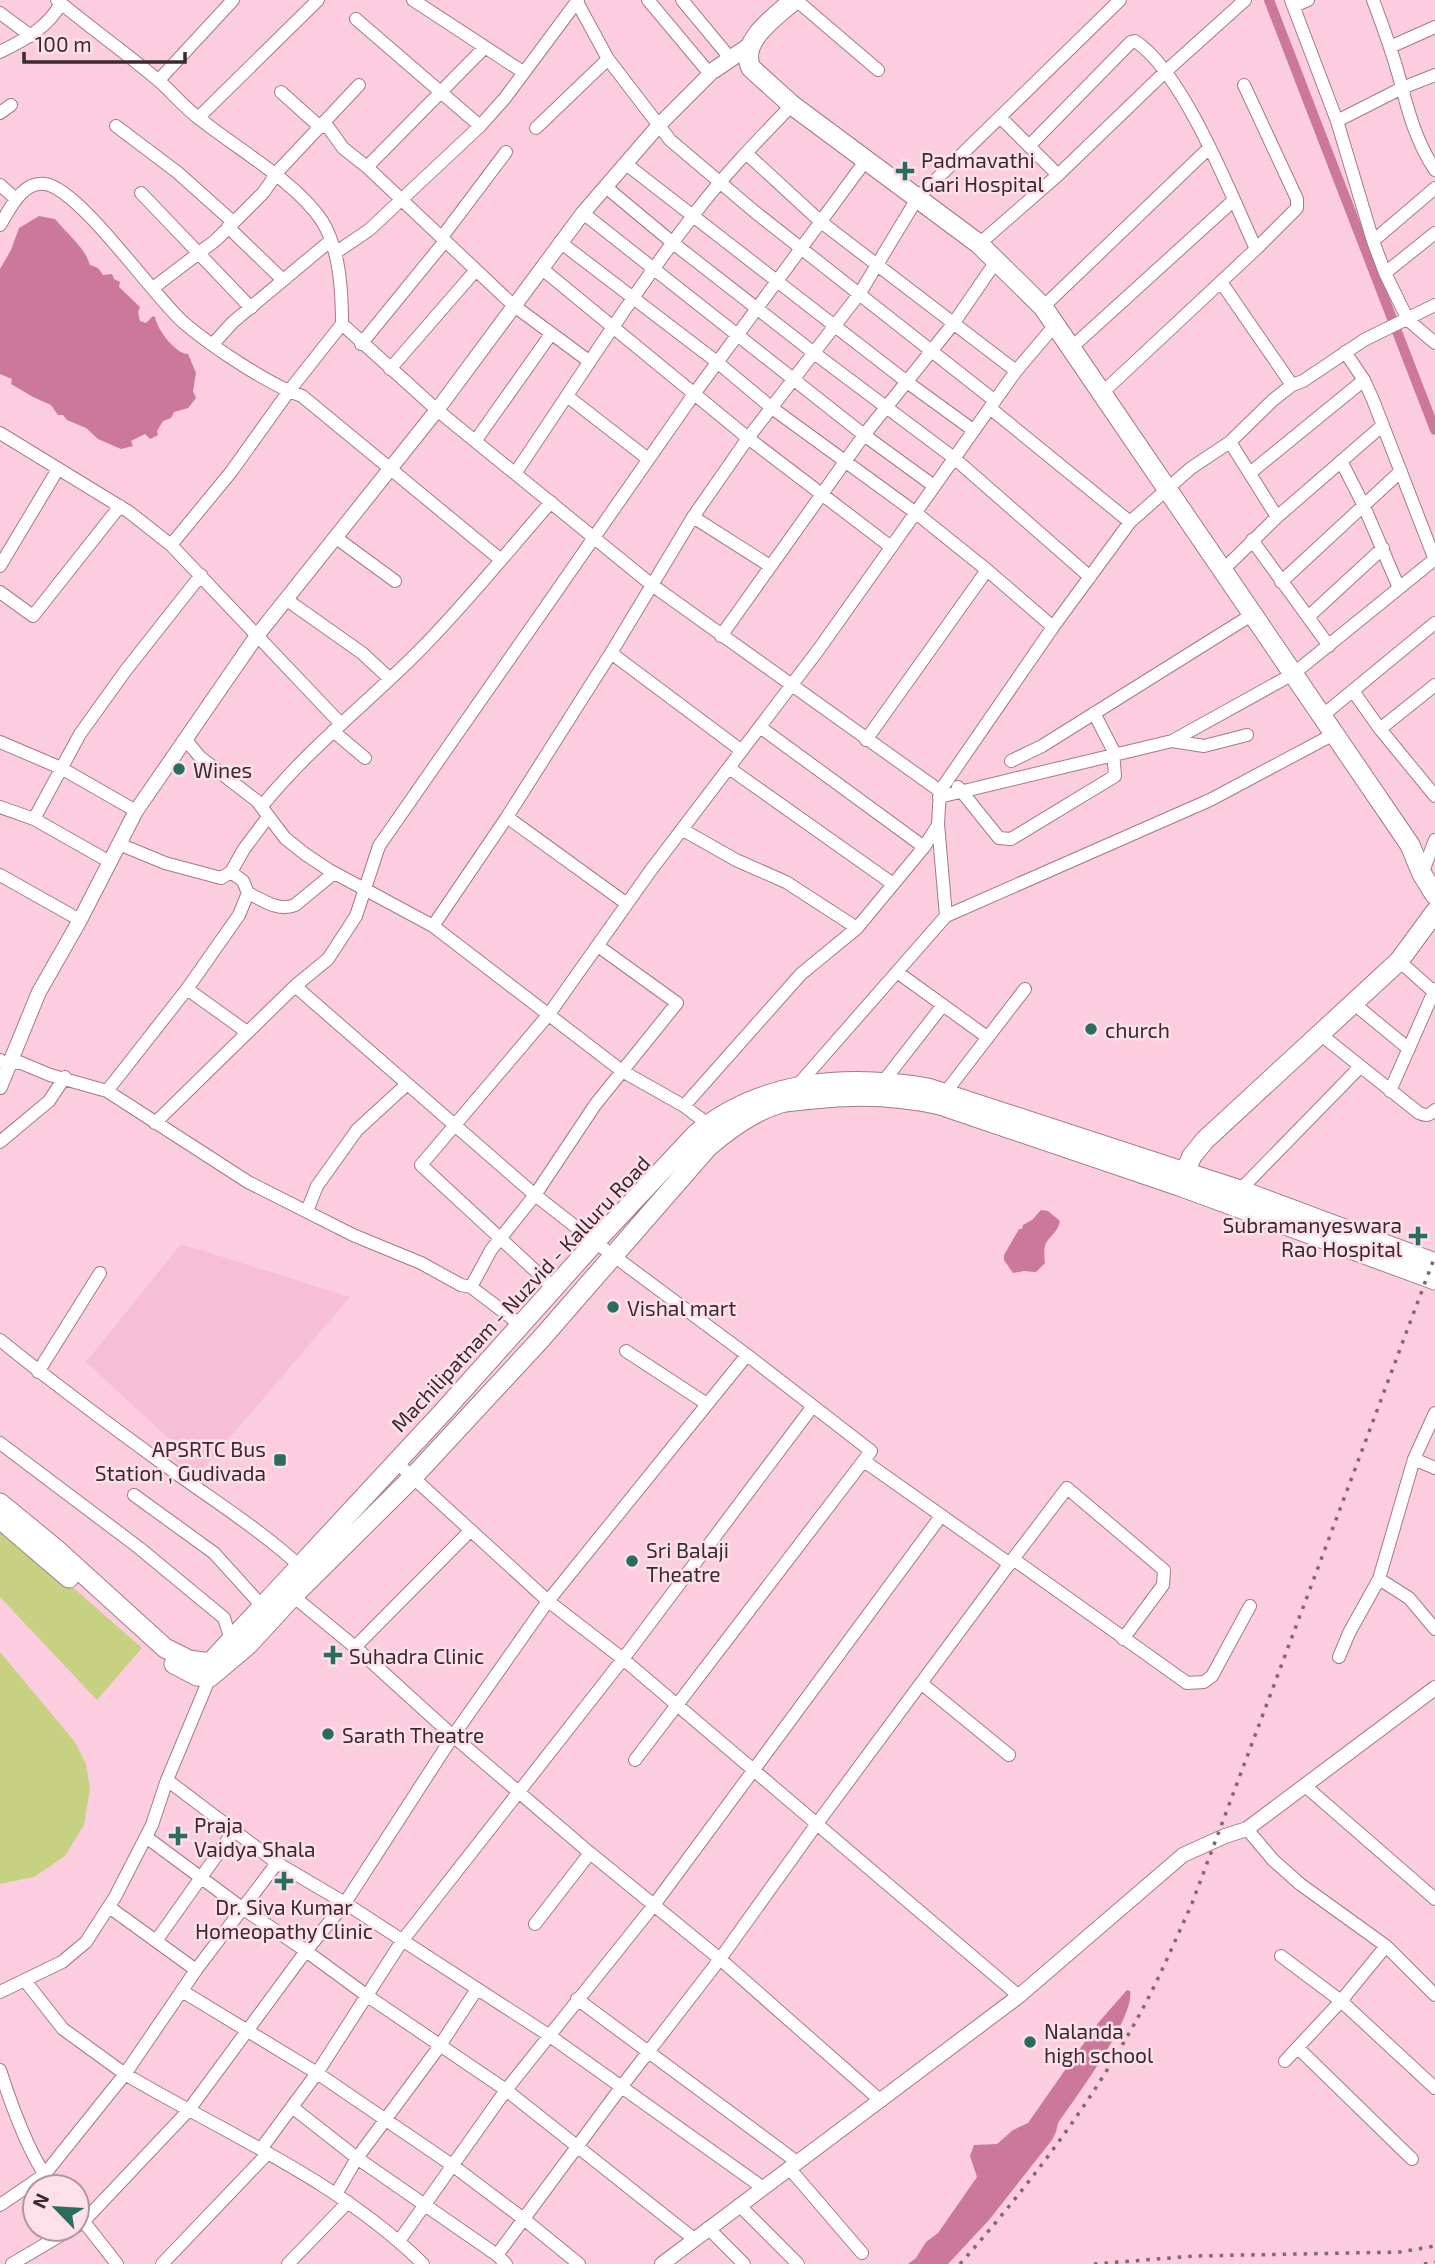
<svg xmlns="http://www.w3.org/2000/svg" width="1435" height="2264" font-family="'Exo 2',sans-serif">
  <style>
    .built { fill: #f7bfd4 }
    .green { fill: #c6d181 }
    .water { fill: #cb789a }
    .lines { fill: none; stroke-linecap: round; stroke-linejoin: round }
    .canal { stroke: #cb789a; stroke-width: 10 }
    .minor-casing { stroke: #a47989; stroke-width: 14 }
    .tertiary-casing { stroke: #a47989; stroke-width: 16 }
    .secondary-casing { stroke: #a47989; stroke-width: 18 }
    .trunk-casing { stroke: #a47989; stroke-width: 21 }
    .minor { stroke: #fff; stroke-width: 12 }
    .tertiary { stroke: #fff; stroke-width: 14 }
    .secondary { stroke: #fff; stroke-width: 16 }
    .trunk { stroke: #fff; stroke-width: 19 }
    .rail { stroke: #836671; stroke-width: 3.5; stroke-dasharray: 3.5 7; stroke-linecap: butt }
    .poi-dot { fill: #2b6d5d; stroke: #fde0ea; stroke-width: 2.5 }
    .labels { text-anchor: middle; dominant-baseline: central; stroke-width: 5; stroke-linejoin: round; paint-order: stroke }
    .poi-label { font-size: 21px; fill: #3b2930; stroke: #fde0ea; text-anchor: start }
    .street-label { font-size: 21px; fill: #3b2930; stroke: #fde0ea }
  </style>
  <rect width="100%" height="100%" fill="#fccdde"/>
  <path class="built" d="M181,1244L350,1297L196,1477L174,1461L179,1448L86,1362Z"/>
  <path class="green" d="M4,1527L142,1648L97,1700L0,1597V1532Z
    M0,1652L75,1742L86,1764L90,1789L84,1825L65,1856L34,1877L0,1884Z"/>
  <path class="water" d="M39,216L55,219C67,234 84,246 90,265L98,268L103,275L112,274L114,279L120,282L119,287L140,307L138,312L140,321L146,323L153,316L155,317C157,330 176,354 188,354L196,373L193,391L196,398L188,408L174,412L171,418L163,421L157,431L158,435L150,439L145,434L131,441L133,446L121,449L98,439L86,428L67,420L63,415H58L51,405L33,397L11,384L12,379L0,374V269L11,250L19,228Z
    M1041,1210L1048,1211L1060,1221C1055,1241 1041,1234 1045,1263L1036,1272L1024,1271L1013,1273L1004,1260V1255L1019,1229H1022L1023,1225L1032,1220Z
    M1127,1990L1130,1991C1136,2016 1074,2100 1058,2123L1056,2132L1052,2140L989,2220L948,2264H908L916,2258L926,2242L938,2233L977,2177L970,2156L974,2145L997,2144L1013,2130L1028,2123L1098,2023Z"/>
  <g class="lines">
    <path class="canal" d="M1269,0L1435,430"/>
    <g class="minor-casing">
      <path id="minor" d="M57,0C88,26 122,50 153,76C170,89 183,107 200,119C236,148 296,182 322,221C340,250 342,291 342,324L437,410L652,585L940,791
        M413,0L523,72
        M648,0L710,74
        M682,0L730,58
        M796,0L878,70
        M1291,0L1337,121L1373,241L1385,273L1408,320L1435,343
        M1373,0C1382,24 1391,48 1398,73C1407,107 1415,140 1435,170
        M577,2L608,59L670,140L755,212L995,401
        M1294,6L1308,0
        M0,13L31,36
        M356,19L480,126
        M1390,47L1435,27
        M0,52C24,40 48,28 61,3
        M159,80L233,0
        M281,92L320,127H328L343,148L367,167L513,305L590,362
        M0,113L11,105
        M198,118L318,0
        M1001,118L1058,175
        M1337,121L1402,88L1435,75
        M116,126L177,172L233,222
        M536,128L608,59
        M1029,146L1131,42L1135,41C1184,73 1231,195 1256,249
        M746,153L821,222L1016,371
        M626,164L907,382L973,430
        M367,167L484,48
        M0,185L16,199
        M607,188L673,243L814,353L954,458L1090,577
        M141,193L251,308
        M583,213L864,435L934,486
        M0,225C10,209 22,181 45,184C80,189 153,296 184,323C211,346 269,385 302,396L501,560
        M228,227L283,280
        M442,237L506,152
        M1373,241L1435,188
        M560,242L717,362L772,408L916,513L987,570L1053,627
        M979,244L1058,175L1165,72L1245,0
        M335,253L369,230L480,126L505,98L578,0
        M541,268L748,438L891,547
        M1385,273L1435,233
        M1221,282L1292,385
        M153,288L216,240L263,193L280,169L359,85
        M1043,307L1209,148
        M213,344L233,322L330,241
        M361,344L445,241
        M1071,348L1234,200
        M1345,352L1364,380L1373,400L1435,560
        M390,369L476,270
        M1102,393L1256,249L1297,208V199L1244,85
        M567,396L648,459
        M990,408L1130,522
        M0,433L129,512L171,545L341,724
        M476,440L551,334
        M1230,442L1277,517
        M1341,461L1363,504L1399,588
        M516,472C574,386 629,299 692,217C722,177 757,141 792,105
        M1250,473L1364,380
        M693,517L770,566
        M335,537L395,581
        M1252,540L1329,646
        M171,545L231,472L289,391L342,324
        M0,566L58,469
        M1223,570L1277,517L1383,425
        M1281,582L1401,471
        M0,592L33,616L120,506
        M287,600L362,653L390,679
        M1308,617L1383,548
        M721,636L864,435L953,324L997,260
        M611,653L742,751
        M1353,691L1380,729L1435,796
        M1322,716L1435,623
        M760,727L924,847
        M1380,729L1435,685
        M333,731L365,758
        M185,739L200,757L257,801L285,838L305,854L329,870L433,926L622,1071L684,1106L713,1128
        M866,740L987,570
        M1172,741L1204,746L1247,735
        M0,742L61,768L136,811
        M1011,761L1042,746L1253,614
        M729,768L893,884
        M958,787L999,838L1011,839L1115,776L1113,750L1094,713
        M939,797L1172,741L1293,674L1435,559
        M262,806C308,749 365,705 417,653C465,605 506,553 551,502
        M0,807L34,819L80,734L126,670L201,575
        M507,817L627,904
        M34,819L110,862
        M683,830L736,860L786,882L857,928
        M119,844L165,863L221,878L231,872L244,849L268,817
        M1422,874L1435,840
        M0,875L80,920
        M248,893C263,900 278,912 295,905L334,873
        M946,916L1210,800L1334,734
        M433,926L507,817L611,653L693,517L748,438L860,293L918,197L1120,0
        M1399,961L1434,992
        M897,972L987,1037
        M187,989L247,1032
        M1353,1003L1409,1049
        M1320,1034L1419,1113C1426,1116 1429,1116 1435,1110
        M0,1060L8,1065L19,1062L50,1075L107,1091L248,1182L353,1235L421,1263L461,1285L471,1287L521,1325
        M883,1082L943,1005
        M797,1086L946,916L938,824L940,791L1053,627L1130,522L1191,468L1230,442L1273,400L1292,385L1303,381L1364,340L1435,305
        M107,1091L187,989L239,915L248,893L243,881L231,872
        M1390,1091L1435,989
        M945,1093L1025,989
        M684,1106L801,974L857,928L924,847L938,825
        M155,1123L295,986L328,959L356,916L379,846L694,394L866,160
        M0,1142L49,1101L65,1077
        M1240,1190L1360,1067
        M307,1211L317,1186L357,1130L406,1085
        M471,1287L491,1250L535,1195L595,1105L677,1003L598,946
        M554,1288L421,1165L549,1014L651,870L819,649L1016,371L1055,325
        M0,1340C58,1387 119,1432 180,1476C222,1506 266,1534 304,1570
        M626,1351L707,1404
        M38,1372L100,1273
        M0,1443L138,1547L224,1618L231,1640
        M1414,1459L1435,1468
        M864,1461L1010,1564
        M396,1462L548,1601L623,1659L1019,1996
        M134,1495L214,1553L262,1606
        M1013,1559L1067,1488L1164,1570L1163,1585L1123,1639
        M1379,1579L1409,1598L1435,1629
        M293,1596L355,1647L453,1736L590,1853L720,1959L881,2101
        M355,1647L471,1530
        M1339,1657L1349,1633L1379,1579L1414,1459L1435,1413
        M921,1683L1009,1755
        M635,1760L871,1451L747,1355
        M167,1780L277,1863L345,1903L550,2036L762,2187
        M1304,1785L1435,1899
        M1247,1829L1273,1860L1300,1884L1386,1946L1435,1995
        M146,1837L242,1908L306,1951L366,1995L506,2090L694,2239
        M109,1907L196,1970
        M535,1924L590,1853
        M156,1941L234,1831
        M1281,1956L1341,2001L1435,2088
        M26,1982L63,2029L125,2074L196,1970L277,1863
        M182,1991L317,2073L452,2165L525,2220L579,2264
        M0,1992L62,1962L86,1942L115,1897L152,1825L167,1780L210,1677
        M577,1999L797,2162
        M1298,2048L1412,2159
        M1285,2061L1341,2001L1386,1946
        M0,2070C11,2104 31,2161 54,2187
        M292,2107L357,2158L497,2255L506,2264
        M261,2149L317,2073L402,1941L623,1659L813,1406
        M789,2168L862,2253
        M336,2194L357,2158L439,2047L477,1989
        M0,2205L44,2175L125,2074C226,2134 338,2180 423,2264
        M739,2205L798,2264
        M77,2213L117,2264
        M77,2226L84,2221L188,2111L306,1951L345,1903L453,1736L548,1601L747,1355L595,1242L535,1195L295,986
        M708,2228L744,2264
        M399,2241L506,2090L654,1905L941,1516
        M497,2255L622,2086L720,1959L816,1825L1013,1559L1187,1683L1204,1682L1212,1676L1250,1606
        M12,2264L71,2229
        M162,2264L268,2153
        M288,2264L348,2202"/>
    </g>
    <g class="tertiary-casing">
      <path id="tertiary" d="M0,1087L39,992L80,920L136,811L256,637L437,410L583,213L659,125L714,70
        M662,2264L1019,1996L1183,1855L1225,1836L1247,1829L1435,1688"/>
    </g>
    <g class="secondary-casing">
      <path id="secondary" d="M714,70L749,46"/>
    </g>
    <g class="trunk-casing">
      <path id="trunk" d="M794,0C777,16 738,41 751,68L792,105L979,244L1043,307L1410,845L1422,874L1435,895
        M1435,912L1399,961L1205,1140L1192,1156L1179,1186L1435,1280
        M0,1503L56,1549L165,1648L189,1660L210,1663L442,1413L595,1242L696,1134C761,1080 847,1074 928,1088L1240,1190L1435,1263
        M0,1519L69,1578
        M174,1664L197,1676L210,1677L248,1645L293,1596L413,1477L540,1340L708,1147C729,1129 753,1111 781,1103C791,1100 802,1101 813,1099C856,1094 897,1095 940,1105L1179,1186"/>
    </g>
    <use href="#minor" class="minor"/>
    <use href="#tertiary" class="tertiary"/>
    <use href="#secondary" class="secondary"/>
    <use href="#trunk" class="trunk"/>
    <path class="rail" d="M960,2264C1029,2186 1094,2100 1143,2008C1161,1975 1175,1940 1191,1906L1435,1256
      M1094,2264L1195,2256L1400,2252L1435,2246
      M1424,2264L1435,2262"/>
  </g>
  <g class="poi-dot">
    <path d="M901.5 160.5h7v7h7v7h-7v7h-7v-7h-7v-7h7z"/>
    <circle cx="179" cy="769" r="7"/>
    <circle cx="1091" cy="1029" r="7"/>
    <path d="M1414.5 1225.5h7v7h7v7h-7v7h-7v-7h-7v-7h7z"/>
    <circle cx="613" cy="1307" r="7"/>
    <rect x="273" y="1453" width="14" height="14" rx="3.5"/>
    <circle cx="632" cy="1561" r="7"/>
    <path d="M329.5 1644.5h7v7h7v7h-7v7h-7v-7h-7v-7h7z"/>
    <circle cx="328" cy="1734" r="7"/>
    <path d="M174.5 1825.5h7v7h7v7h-7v7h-7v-7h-7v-7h7z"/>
    <path d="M280.5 1870.5h7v7h7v7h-7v7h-7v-7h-7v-7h7z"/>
    <circle cx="1030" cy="2042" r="7"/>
  </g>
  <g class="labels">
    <g class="poi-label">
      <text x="921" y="159">Padmavathi<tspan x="921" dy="24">Gari Hospital</tspan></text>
      <text x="193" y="769">Wines</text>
      <text x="1105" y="1029">church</text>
      <text x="1402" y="1224" text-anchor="end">Subramanyeswara<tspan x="1402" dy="24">Rao Hospital</tspan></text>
      <text x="627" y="1307">Vishal mart</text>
      <text x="266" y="1448" text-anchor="end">APSRTC Bus<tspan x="266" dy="24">Station , Gudivada</tspan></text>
      <text x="646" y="1549">Sri Balaji<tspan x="646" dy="24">Theatre</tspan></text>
      <text x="349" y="1655">Suhadra Clinic</text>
      <text x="342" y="1734">Sarath Theatre</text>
      <text x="194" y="1824">Praja<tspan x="194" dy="24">Vaidya Shala</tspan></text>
      <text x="284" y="1906" text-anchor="middle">Dr. Siva Kumar<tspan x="284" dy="24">Homeopathy Clinic</tspan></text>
      <text x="1044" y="2030">Nalanda<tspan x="1044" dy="24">high school</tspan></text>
    </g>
    <g class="street-label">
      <text transform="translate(520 1293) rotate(-47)">Machilipatnam - Nuzvid - Kalluru Road</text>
    </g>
  </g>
  <g transform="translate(56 2208) rotate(295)"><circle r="33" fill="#fde0ea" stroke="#af97a0" stroke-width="2"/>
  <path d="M0-5L12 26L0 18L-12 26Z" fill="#2b6d5d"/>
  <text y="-10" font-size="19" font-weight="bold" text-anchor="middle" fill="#3b2930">N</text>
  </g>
  <path d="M24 52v10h161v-10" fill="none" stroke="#3b2930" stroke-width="3.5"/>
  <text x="35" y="52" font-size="21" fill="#3b2930" stroke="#fde0ea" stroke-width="5" paint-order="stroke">100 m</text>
</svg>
